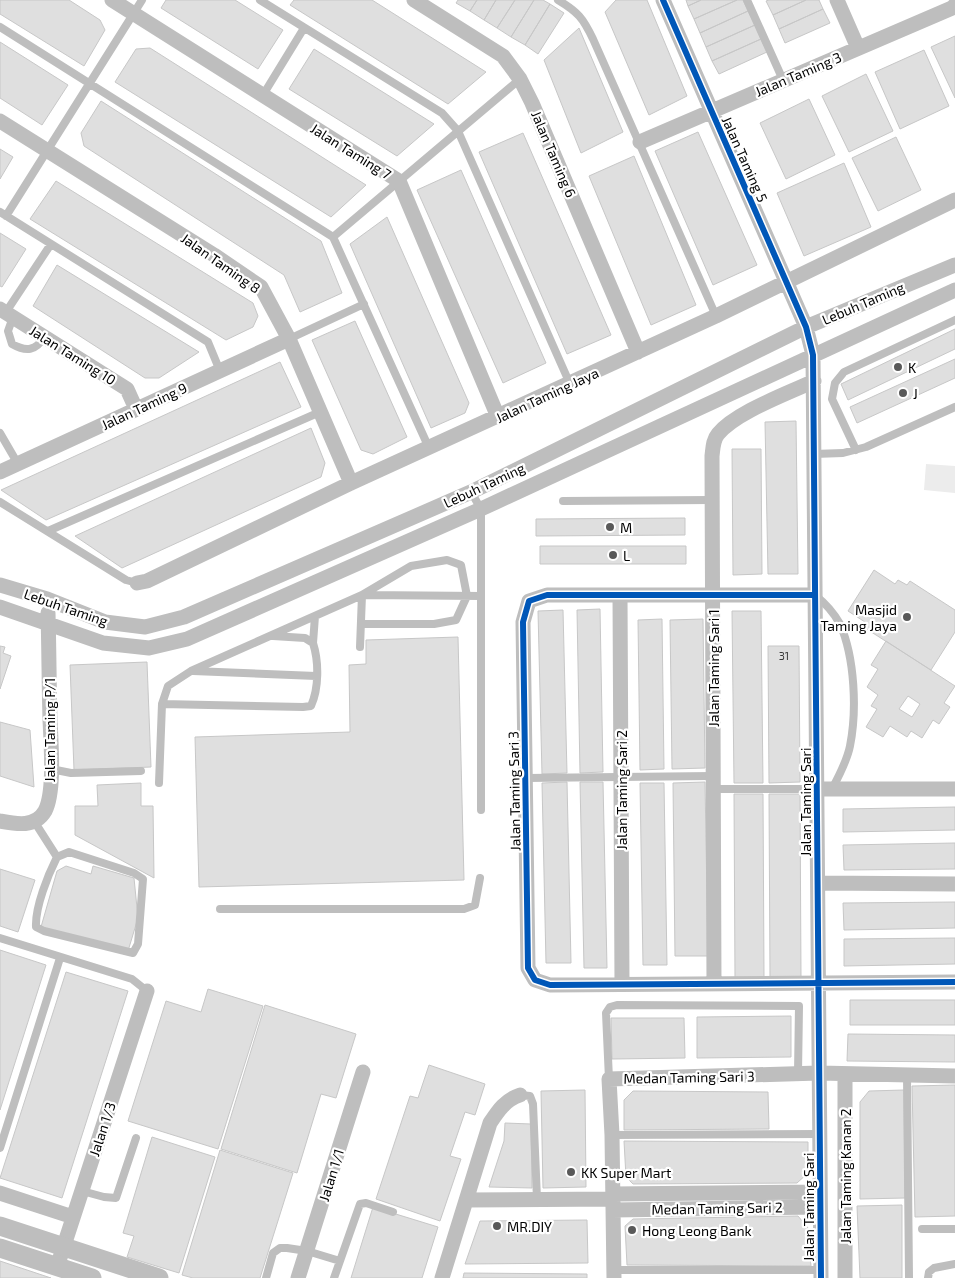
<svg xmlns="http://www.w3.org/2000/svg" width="955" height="1278" font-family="'Exo 2',sans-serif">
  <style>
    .green { fill: #ececec }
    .building { fill: #dfdfdf; stroke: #c7c7c7; fill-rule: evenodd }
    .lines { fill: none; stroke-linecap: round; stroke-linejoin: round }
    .service { stroke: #bebebe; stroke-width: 8 }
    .minor { stroke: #bebebe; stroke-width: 15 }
    .tertiary { stroke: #bebebe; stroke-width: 19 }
    .cycleway-casing { stroke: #fff; stroke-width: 9 }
    .cycleway { stroke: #0057b8; stroke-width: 6 }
    .poi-dot { fill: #595959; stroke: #fff; stroke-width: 2 }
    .labels { text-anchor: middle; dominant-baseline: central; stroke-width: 4.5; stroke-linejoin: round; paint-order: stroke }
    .number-label { font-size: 11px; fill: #383838 }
    .street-label { font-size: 14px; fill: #000; stroke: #fff }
    .poi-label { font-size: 14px; fill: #000; stroke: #fff; text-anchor: start }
  </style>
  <rect width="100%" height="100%" fill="#fff"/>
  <path class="green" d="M926,464L955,466V493L924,490Z"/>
  <path class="building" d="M0,0H69L100,20L105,30L84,66L0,14Z
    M166,0H235L283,30L258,69L161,8Z
    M294,0H372L486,72L448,104L290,5Z
    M458,0H477L470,11L456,3Z
    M477,0H496L484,20L470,11Z
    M496,0H515L497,28L484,20Z
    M515,0H534L511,37L497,28Z
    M534,0H543L550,4L525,45L511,37Z
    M616,0H647L687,96L649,115L605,12Z
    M686,0H701L688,6Z
    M701,0H737L694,19L688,6Z
    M737,0H743L748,11L700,33L694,19Z
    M769,0H806L773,15L766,1Z
    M806,0H819L823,9L779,29L773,15Z
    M550,4L564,13L538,54L525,45Z
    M823,9L830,23L785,43L779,29Z
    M748,11L755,25L706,47L700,33Z
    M755,25L761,39L712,61L706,47Z
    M579,28L623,132L581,153L544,60Z
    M955,36V98L931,47Z
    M761,39L767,52L719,74L712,61Z
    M0,42L68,85L42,125L0,98Z
    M150,48L366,185L331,217L115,82L136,49Z
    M314,49L434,124L397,156L289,89Z
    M924,50L949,106L900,129L875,72Z
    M866,74L893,131L849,152L822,96Z
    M809,99L835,155L786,179L760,123Z
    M101,101L321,241L342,293L300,312L284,275L84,146L81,133Z
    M698,132L757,265L713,285L655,151Z
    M523,133L611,335L567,354L479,152Z
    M896,137L921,190L878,211L852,158Z
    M0,149L13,157L0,179Z
    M634,156L696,305L651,325L589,176Z
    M844,163L871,227L804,256L777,193Z
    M461,170L546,363L503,383L417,190Z
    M56,181L253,303L258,316L253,327L226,340L30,219Z
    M387,217L469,403L465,413L431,428L350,244Z
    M0,233L26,249L2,287L0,286Z
    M57,265L199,352L159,378H145L33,306Z
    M355,321L407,437L373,454L361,450L312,340Z
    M955,329V349L848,400L841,384Z
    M955,359V378L857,423L850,407Z
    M280,362L301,407L46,520L1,490Z
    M796,421L798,574H768L765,422Z
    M311,428L325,463L321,477L122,568L75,536Z
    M732,449H761L762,574L733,575Z
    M685,518V535L536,536V519Z
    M540,546H686V564H540Z
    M874,570L895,584L898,580L907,585L910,581L955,610V632L931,670L865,628L868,624L848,611Z
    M600,609L603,772L580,773L577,610Z
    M563,610L567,773L542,774L538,611Z
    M732,611H761L763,783H734Z
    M662,619L664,769L640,770L638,620Z
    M703,619L705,768L672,769L670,620Z
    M458,637L464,880L199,887L195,737L350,732L349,665L366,664V640Z
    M886,641L955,686L944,703L950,707L939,724L933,720L922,738L911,731L907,737L890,726L883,737L866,727L877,709L871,706L878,695L867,687L878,669L871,665ZM908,696L920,704L912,717L899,709Z
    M0,646L5,647L3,653L11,656L0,689Z
    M768,646H799L800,782L769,783Z
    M147,662L151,767L74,770L70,665Z
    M0,722L30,730L34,787L0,776Z
    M567,782L571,963H546L542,783Z
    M580,782H603L607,968H584Z
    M705,782L708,956H675L673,783Z
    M141,783V806H153L154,878L75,835V806H98L97,785Z
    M640,783H664L667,965H643Z
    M734,794H763L764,978L735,979Z
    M769,794H800L801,978H770Z
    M955,807V830L843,832V809Z
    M955,843V869L844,870L843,845Z
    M66,866L91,874L93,866L134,878L138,918L128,951L41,927L57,871Z
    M0,869L35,880L18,932L0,926Z
    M955,902V928L844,930L843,903Z
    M955,938V964L844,966V939Z
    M0,950L46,965L0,1110Z
    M66,972L128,991L62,1198L0,1178Z
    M208,989L263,1006L218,1149L128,1121L166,1001L201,1012Z
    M850,1000H955V1025H850Z
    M265,1005L356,1034L336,1098L321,1094L297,1173L221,1149Z
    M791,1016V1057L697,1058V1017Z
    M611,1018H684L685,1058L612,1059Z
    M848,1034L955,1035V1062L847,1061Z
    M429,1065L485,1084L475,1115L465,1112L450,1156L461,1159L440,1221L376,1199L410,1096L418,1098Z
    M955,1085V1216L915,1217L912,1086Z
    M585,1090L586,1187L543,1188L541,1091Z
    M904,1090L905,1198L860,1199V1102L869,1091Z
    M633,1091L768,1092L769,1129L624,1130V1100Z
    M505,1123L531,1124L532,1188L489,1187L504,1141Z
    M152,1137L215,1157L179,1273L127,1257L134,1236L123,1233Z
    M624,1141L808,1142V1173L797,1183L633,1184L626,1177Z
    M220,1150L293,1173L260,1278H193L182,1275Z
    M902,1205V1278H860L857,1206Z
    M373,1207L438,1227L422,1278H351Z
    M798,1216L808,1228L811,1266L627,1265L625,1226L633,1219Z
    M587,1220L588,1263L465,1264L480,1221Z
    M0,1261L51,1278H0Z
    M464,1273L587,1274V1278H463Z"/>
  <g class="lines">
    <path class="service" d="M260,0L442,113L458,131L570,384
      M558,0C578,12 583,18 593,39L716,316
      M747,0L783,80
      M0,27L333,237L429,448
      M263,95L304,28
      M0,212L208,342L220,371
      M6,216L142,0
      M333,237L520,79
      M6,312L51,244
      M13,317L8,331L12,344C26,352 36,351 44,337
      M289,339L364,304
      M0,433L18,464
      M856,450L832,399L835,383L844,372L955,320
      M814,454L843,453L866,447L955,407
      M471,492L481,509V810
      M563,501L712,500
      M0,502L126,580L137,583
      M48,531L320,412
      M364,595L481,596
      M815,595C825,603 834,613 840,624C855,658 857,711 850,746C847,761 839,776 832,789
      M313,643L315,616
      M360,647L362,595
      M193,671L316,676
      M162,704L303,707L311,706C319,688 319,662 313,643L305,638L273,636
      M51,769L71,773L141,771
      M526,778L713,776
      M159,783L162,704L168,686L191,671L362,595L411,566L447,560L461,565L467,596L456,620L434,624H361
      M713,789H817
      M34,821L57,857
      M69,852L134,873L143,879L138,944L133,953L44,931L36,927C35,907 48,875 57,857Z
      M220,909H464L475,905L480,878
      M0,938L132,979L147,991
      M907,1075L909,1278
      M609,1079L606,1013L610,1007L617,1005L799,1006L798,1074
      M520,1095L530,1096L533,1104L537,1199
      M612,1135L820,1134
      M0,1148L60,958
      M82,1191L104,1197L116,1198L136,1138
      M922,1229H955
      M614,1270H821
      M266,1278L273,1253L280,1248H287L307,1251L340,1261L360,1204L366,1203L393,1212
      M334,1278L340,1261
      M928,1278L929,1272L934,1268L955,1264"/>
    <path class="minor" d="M112,0L399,181L498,417
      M414,0L503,56L520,79L532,103L638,352
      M663,0L806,327L813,355L821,1278
      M837,0L858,48
      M0,121L214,255L261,287L289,339L351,483
      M640,142L952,8L955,5
      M0,309L127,389L136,409
      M0,472L289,339
      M137,583L147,581L351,483L716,316L955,200
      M0,585L47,599L105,622L145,627L184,617L471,492L806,327L955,265
      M815,595H547L529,601L523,622L528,968L535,980L550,985L955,982
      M620,596L622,984
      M0,607L103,643L149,648L187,639L481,509L955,290
      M817,789H955
      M0,821C16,824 35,828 45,811C55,792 51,743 50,720C49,685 49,649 48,613
      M818,883L955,884
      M714,983L712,456C713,448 713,440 718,434C736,412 787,394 814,381
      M0,1193L73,1217
      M613,1194L820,1192
      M466,1200L613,1199
      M613,1210L820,1207
      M57,1267L147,991
      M298,1278L363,1072
      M442,1278L490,1123C498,1111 505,1100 520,1095
      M614,1278L612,1135L609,1079L819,1073L955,1076
      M845,1278V1074"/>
    <path class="tertiary" d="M0,1226L159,1278
      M0,1248L92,1278"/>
    <g class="cycleway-casing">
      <path id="cycleway" d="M663,0L806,327L813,355L821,1278
        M815,595H547L529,601L523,622L528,968L535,980L550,985L955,982"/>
    </g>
    <use href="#cycleway" class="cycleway"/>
  </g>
  <g class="poi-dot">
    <circle cx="898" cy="367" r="5"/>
    <circle cx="903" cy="393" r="5"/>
    <circle cx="610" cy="527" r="5"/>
    <circle cx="613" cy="555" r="5"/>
    <circle cx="907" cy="617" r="5"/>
    <circle cx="571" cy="1172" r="5"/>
    <circle cx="497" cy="1226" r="5"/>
    <circle cx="632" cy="1230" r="5"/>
  </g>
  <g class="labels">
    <g class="number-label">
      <text x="784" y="655">31</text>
    </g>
    <g class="street-label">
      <text transform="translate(798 74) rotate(-23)">Jalan Taming 3</text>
      <text transform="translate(351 151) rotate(32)">Jalan Taming 7</text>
      <text transform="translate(554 154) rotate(67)">Jalan Taming 6</text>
      <text transform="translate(745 159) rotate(66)">Jalan Taming 5</text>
      <text transform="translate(221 263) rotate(35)">Jalan Taming 8</text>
      <text transform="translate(863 303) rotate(-23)">Lebuh Taming</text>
      <text transform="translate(73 355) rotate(32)">Jalan Taming 10</text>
      <text transform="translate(547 395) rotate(-25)">Jalan Taming Jaya</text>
      <text transform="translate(144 406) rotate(-25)">Jalan Taming 9</text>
      <text transform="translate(484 485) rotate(-25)">Lebuh Taming</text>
      <text transform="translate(66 607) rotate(19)">Lebuh Taming</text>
      <text transform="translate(713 668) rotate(-90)">Jalan Taming Sari 1</text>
      <text transform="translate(49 730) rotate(-90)">Jalan Taming P/1</text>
      <text transform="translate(621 790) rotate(-90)">Jalan Taming Sari 2</text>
      <text transform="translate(514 791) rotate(-91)">Jalan Taming Sari 3</text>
      <text transform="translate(805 802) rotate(-90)">Jalan Taming Sari</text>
      <text transform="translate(689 1077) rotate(-1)">Medan Taming Sari 3</text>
      <text transform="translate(102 1129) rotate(-72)">Jalan 1/3</text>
      <text transform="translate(331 1175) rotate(-73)">Jalan 1/1</text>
      <text transform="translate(845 1176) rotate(-90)">Jalan Taming Kanan 2</text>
      <text transform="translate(808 1207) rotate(-90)">Jalan Taming Sari</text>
      <text transform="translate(717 1208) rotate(-1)">Medan Taming Sari 2</text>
    </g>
    <g class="poi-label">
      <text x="908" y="367">K</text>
      <text x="913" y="393">J</text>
      <text x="620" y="527">M</text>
      <text x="623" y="555">L</text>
      <text x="897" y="609" text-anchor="end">Masjid<tspan x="897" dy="16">Taming Jaya</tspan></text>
      <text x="581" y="1172">KK Super Mart</text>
      <text x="507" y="1226">MR.DIY</text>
      <text x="642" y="1230">Hong Leong Bank</text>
    </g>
  </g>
</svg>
